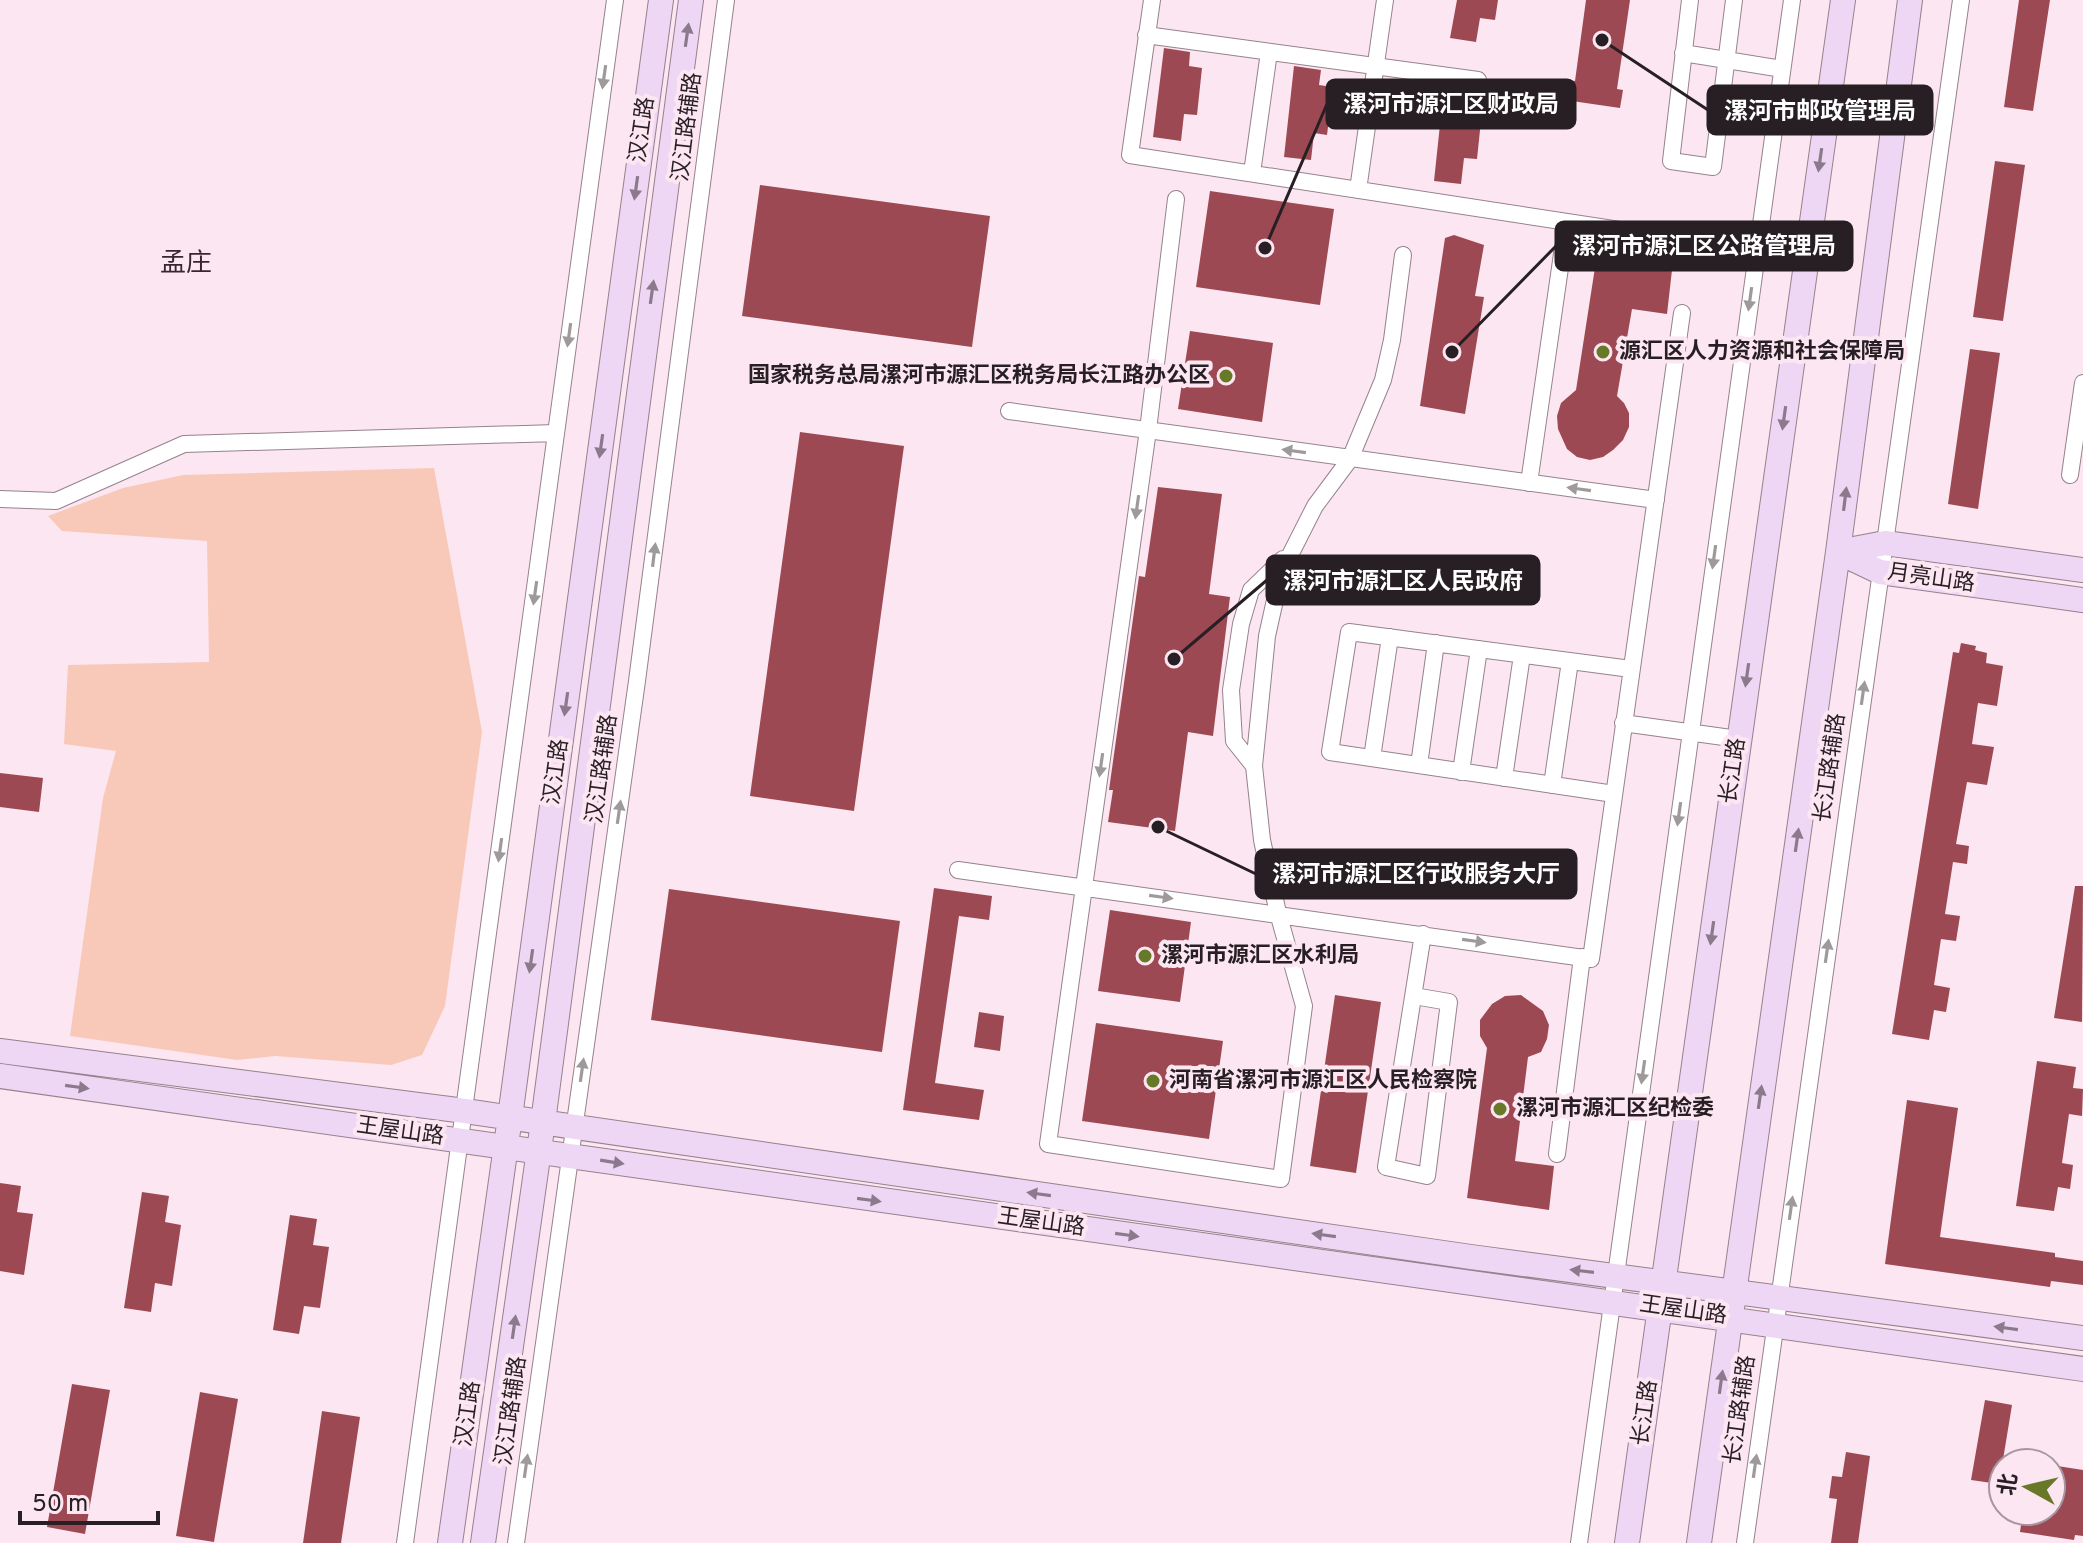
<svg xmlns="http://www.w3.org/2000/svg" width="2083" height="1543" font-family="Overpass,'Noto Sans SC',sans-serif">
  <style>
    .green { fill: #f8c9b8 }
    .building { fill: #9d4954 }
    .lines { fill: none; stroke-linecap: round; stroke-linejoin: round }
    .street-casing { stroke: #95828c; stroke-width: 18 }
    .secondary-casing { stroke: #95828c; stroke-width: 26 }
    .street { stroke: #fff; stroke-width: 16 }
    .secondary { stroke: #eed6f5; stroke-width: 24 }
    .oneway { fill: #8a7a8c }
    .oneway2 { fill: #9e9a9c }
    .poi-dot { fill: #677928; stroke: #fce6f1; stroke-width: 3 }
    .labels { text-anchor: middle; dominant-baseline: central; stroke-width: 8; stroke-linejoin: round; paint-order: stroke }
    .street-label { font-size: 22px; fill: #271f23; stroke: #fce6f1 }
    .poi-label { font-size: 22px; font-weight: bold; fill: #271f23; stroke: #fce6f1; text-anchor: start }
    .quarter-label { font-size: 26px; fill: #37272f; stroke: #fce6f1 }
    .leader { fill: none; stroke: #271f23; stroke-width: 3 }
    .callout-dot { fill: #271f23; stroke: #fce6f1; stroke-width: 3 }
    .callout { fill: #271f23; stroke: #271f23; stroke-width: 3 }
    .callout-label { font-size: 24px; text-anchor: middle; font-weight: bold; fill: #fff }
  </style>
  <rect width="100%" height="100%" fill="#fce6f1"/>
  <path class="green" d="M434,468L482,732L445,1006L422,1055L391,1065L275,1056L237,1060L70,1036L103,798L116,751L64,744L68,665L209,662L207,541L62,531L48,516L123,488L183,475Z"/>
  <path class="building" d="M1457,0H1498L1495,20L1480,18L1476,42L1450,38Z
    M1586,0H1630L1617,89L1623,90L1620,108L1565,100L1568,80L1575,81Z
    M2019,0H2050L2033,111L2004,107Z
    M1164,48L1190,52L1189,66L1202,68L1197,115L1184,114L1181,141L1153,137Z
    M1294,66L1321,70L1319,85L1333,87L1327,135L1314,133L1311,160L1284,157Z
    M1444,87L1471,90L1469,110L1482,111L1477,159L1464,158L1461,184L1434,181Z
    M1995,161L2025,165L2003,321L1973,317Z
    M760,185L990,216L972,347L742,316Z
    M1210,191L1334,209L1320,305L1196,287Z
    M1454,235L1484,245L1475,296L1484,297L1465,414L1420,406L1445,238Z
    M1596,261L1672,270L1667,314L1632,309L1617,396L1624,403L1629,413V427L1623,440L1613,450L1603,457L1590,460L1577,457L1567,449L1558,429L1557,416L1561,403L1576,390Z
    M1190,331L1273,343L1262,422L1178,409Z
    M1970,349L2000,353L1978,509L1948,504Z
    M800,432L904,446L854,811L750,796Z
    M1158,487L1222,494L1209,594L1230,597L1213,736L1188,732L1175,831L1108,822L1113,790H1109L1139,576L1145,577Z
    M1961,643L1976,646L1975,650L1987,653L1986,663L2003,666L1997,706L1978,703L1972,744L1994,747L1987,785L1967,782L1956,844L1969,846L1967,864L1953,862L1945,914L1960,916L1956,941L1941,939L1934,985L1950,988L1946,1012L1934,1010L1929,1040L1892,1034L1953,652L1959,653Z
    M0,773L43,778L39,812L0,807Z
    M2075,886H2083L2082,1022L2054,1018Z
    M934,888L992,896L989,920L959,916L935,1083L984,1090L979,1120L903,1110Z
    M669,889L900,921L882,1052L651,1020Z
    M1110,910L1191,922L1180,1002L1098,991Z
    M1335,995L1381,1002L1356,1173L1310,1166Z
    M1521,995L1543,1011L1549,1025L1547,1039L1541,1052L1528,1057L1515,1161L1554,1166L1549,1210L1467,1198L1487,1048L1480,1036V1020L1492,1004L1505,996Z
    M979,1012L1004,1016L1000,1051L974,1047Z
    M1096,1023L1223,1041L1209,1139L1082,1121Z
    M2037,1061L2076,1067L2073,1088L2083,1089L2082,1116L2069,1114L2062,1163L2073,1165L2070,1189L2058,1187L2054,1211L2016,1206Z
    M1907,1100L1958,1108L1940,1237L2055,1253V1257L2083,1261V1285L2051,1281L2050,1287L1885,1264Z
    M0,1183L21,1186L17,1212L33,1214L24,1275L0,1271Z
    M142,1192L169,1196L165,1222L181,1225L172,1286L155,1283L151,1312L124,1308Z
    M290,1215L317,1219L313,1245L329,1247L320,1308L304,1306L299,1334L273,1330Z
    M72,1384L110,1390L85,1534L47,1527Z
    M200,1392L238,1399L214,1542L176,1536Z
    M1985,1400L2012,1405L1999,1484L1971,1480Z
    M322,1411L360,1417L341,1543H303Z
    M1846,1452L1870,1456L1858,1543H1831L1837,1499L1829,1498L1832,1476L1842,1477Z
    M2051,1465L2083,1470V1536L2075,1535L2074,1540L2020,1532L2023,1511H2051Z"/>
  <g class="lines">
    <g class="street-casing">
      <path id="street" d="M1152,0L1130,155L1757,251
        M1690,0L1671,161L1713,167L1734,0
        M1146,35L1478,80
        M1683,53L1782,69
        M1252,173L1269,52
        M1358,190L1385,0
        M1176,199L1148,430L1048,1144L1281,1179L1304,1006L1278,913L1262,840L1254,766L1267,636L1281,573L1315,506L1350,459L1383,380L1392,340L1403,255
        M1009,411L1656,500
        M2070,475L2083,383
        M1529,483L1563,247
        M0,499L56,501L184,444L556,433
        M1623,723L1738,739
        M1372,758L1390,637
        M1419,765L1436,643
        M1254,766L1234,741L1231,690L1241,624L1251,590L1283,559
        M1461,772L1479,649
        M1504,778L1522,655
        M1552,785L1570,661
        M1614,794L1330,752L1349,632L1631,669
        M958,870L1591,959L1682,313
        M1414,996L1449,1002L1427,1176L1386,1167L1423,934
        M1557,1154L1582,957
        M405,1543L615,0
        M516,1543L637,681L726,0
        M1579,1543L1792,0
        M1745,1543L1961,0"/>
    </g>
    <g class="secondary-casing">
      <path id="secondary" d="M1838,552L1880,572L2083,600
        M1838,552L1885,543L2083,570
        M0,1051L465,1111L1471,1257L2083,1338
        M0,1076L2083,1369
        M450,1543L510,1117L661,0
        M483,1543L543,1122L691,0
        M1627,1543L1843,0
        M1699,1543L1838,552L1910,0"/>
    </g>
    <use href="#street" class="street"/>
    <use href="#secondary" class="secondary"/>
  </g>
  <defs><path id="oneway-solid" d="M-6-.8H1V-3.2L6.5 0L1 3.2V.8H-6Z" transform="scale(2)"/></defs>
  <g class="oneway">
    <use href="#oneway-solid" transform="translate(687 35) rotate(-82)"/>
    <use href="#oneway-solid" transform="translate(1820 160) rotate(98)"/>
    <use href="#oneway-solid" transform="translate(636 188) rotate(98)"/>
    <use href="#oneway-solid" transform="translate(652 292) rotate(-82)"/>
    <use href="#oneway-solid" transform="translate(1784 418) rotate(98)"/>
    <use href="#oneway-solid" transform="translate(601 446) rotate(98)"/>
    <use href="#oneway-solid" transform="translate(1845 499) rotate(-83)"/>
    <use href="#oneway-solid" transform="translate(1747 675) rotate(98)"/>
    <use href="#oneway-solid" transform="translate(566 704) rotate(98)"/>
    <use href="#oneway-solid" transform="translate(1797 840) rotate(-82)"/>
    <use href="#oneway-solid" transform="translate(1712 933) rotate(98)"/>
    <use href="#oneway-solid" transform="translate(531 961) rotate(98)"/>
    <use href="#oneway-solid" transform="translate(77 1087) rotate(8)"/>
    <use href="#oneway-solid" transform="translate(1760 1097) rotate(-82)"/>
    <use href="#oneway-solid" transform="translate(612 1162) rotate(9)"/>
    <use href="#oneway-solid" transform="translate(1039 1194) rotate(-172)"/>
    <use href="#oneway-solid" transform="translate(869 1200) rotate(8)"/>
    <use href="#oneway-solid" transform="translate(1127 1235) rotate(8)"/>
    <use href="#oneway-solid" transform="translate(1324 1235) rotate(-172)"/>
    <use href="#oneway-solid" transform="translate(1582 1271) rotate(-173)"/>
    <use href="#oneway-solid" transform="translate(514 1327) rotate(-82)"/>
    <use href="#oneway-solid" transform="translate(2006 1328) rotate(-172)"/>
    <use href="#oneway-solid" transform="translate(1721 1382) rotate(-82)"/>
  </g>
  <g class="oneway2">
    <use href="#oneway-solid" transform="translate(604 77) rotate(98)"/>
    <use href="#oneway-solid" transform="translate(1750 299) rotate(98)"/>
    <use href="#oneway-solid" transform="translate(569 335) rotate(98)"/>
    <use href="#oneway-solid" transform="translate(1294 451) rotate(-172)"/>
    <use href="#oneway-solid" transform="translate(1579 489) rotate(-172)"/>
    <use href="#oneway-solid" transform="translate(1137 507) rotate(98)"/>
    <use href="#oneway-solid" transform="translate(654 555) rotate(-83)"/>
    <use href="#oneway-solid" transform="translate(1714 557) rotate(98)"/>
    <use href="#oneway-solid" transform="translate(535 593) rotate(98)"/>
    <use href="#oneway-solid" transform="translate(1863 693) rotate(-82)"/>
    <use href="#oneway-solid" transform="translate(1101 765) rotate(98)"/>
    <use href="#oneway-solid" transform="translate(619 812) rotate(-82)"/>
    <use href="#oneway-solid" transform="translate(1679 814) rotate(98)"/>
    <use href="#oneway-solid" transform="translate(500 850) rotate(98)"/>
    <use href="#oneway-solid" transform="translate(1161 897) rotate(8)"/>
    <use href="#oneway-solid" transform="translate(1474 941) rotate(8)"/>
    <use href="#oneway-solid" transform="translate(1827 951) rotate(-82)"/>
    <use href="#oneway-solid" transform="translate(582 1070) rotate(-82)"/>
    <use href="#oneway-solid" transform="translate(1643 1072) rotate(98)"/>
    <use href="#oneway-solid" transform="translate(1791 1208) rotate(-82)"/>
    <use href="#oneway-solid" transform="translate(526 1466) rotate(-82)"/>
    <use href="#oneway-solid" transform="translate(1755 1466) rotate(-82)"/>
  </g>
  <g class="poi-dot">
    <circle cx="1603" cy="352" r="8"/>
    <circle cx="1226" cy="376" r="8"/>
    <circle cx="1145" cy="956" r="8"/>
    <circle cx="1153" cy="1081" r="8"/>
    <circle cx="1500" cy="1109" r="8"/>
  </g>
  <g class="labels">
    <g class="street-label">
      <text transform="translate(688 127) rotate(-83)">汉江路辅路</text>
      <text transform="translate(643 130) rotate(-82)">汉江路</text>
      <text transform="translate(1931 579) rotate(8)">月亮山路</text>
      <text transform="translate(1831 768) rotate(-82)">长江路辅路</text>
      <text transform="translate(603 769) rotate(-82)">汉江路辅路</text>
      <text transform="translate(1734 771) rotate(-82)">长江路</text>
      <text transform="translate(557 772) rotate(-82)">汉江路</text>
      <text transform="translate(400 1132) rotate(8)">王屋山路</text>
      <text transform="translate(1041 1223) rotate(8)">王屋山路</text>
      <text transform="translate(1683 1311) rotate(8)">王屋山路</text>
      <text transform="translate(1741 1410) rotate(-82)">长江路辅路</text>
      <text transform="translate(512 1411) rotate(-82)">汉江路辅路</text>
      <text transform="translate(1646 1413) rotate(-82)">长江路</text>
      <text transform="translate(469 1414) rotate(-82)">汉江路</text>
    </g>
    <g class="poi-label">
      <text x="1619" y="352">源汇区人力资源和社会保障局</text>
      <text x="1210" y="376" text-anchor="end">国家税务总局漯河市源汇区税务局长江路办公区</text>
      <text x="1161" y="956">漯河市源汇区水利局</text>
      <text x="1169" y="1081">河南省漯河市源汇区人民检察院</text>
      <text x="1516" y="1109">漯河市源汇区纪检委</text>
    </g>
    <g class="quarter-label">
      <text x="186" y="264">孟庄</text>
    </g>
  </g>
  <path class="leader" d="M1265 248L1327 104M1602 40L1708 110M1452 352L1556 246M1174 659L1267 580M1158 827L1256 874"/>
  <g class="callout-dot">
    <circle cx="1265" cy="248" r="8"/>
    <circle cx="1602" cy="40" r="8"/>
    <circle cx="1452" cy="352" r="8"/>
    <circle cx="1174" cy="659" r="8"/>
    <circle cx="1158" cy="827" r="8"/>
  </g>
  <g class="callout">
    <rect x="1327" y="80" width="248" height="48" rx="8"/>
    <rect x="1708" y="86" width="224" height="48" rx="8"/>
    <rect x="1556" y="222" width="296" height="48" rx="8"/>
    <rect x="1267" y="556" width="272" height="48" rx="8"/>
    <rect x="1256" y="850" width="320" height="48" rx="8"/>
  </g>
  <g class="callout-label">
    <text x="1451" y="112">漯河市源汇区财政局</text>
    <text x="1820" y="119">漯河市邮政管理局</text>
    <text x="1704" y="254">漯河市源汇区公路管理局</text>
    <text x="1403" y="589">漯河市源汇区人民政府</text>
    <text x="1416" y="882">漯河市源汇区行政服务大厅</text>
  </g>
  <g transform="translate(2027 1487) rotate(278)"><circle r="38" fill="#fce6f1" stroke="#a7969f" stroke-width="2"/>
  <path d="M0-6L14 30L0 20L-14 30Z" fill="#677928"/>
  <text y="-12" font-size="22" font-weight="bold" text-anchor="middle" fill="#271f23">北</text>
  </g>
  <path d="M20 1511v12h138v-12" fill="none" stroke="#271f23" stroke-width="4"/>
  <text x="32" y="1511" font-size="24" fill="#271f23" stroke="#fce6f1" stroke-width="6" paint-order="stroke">50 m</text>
</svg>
